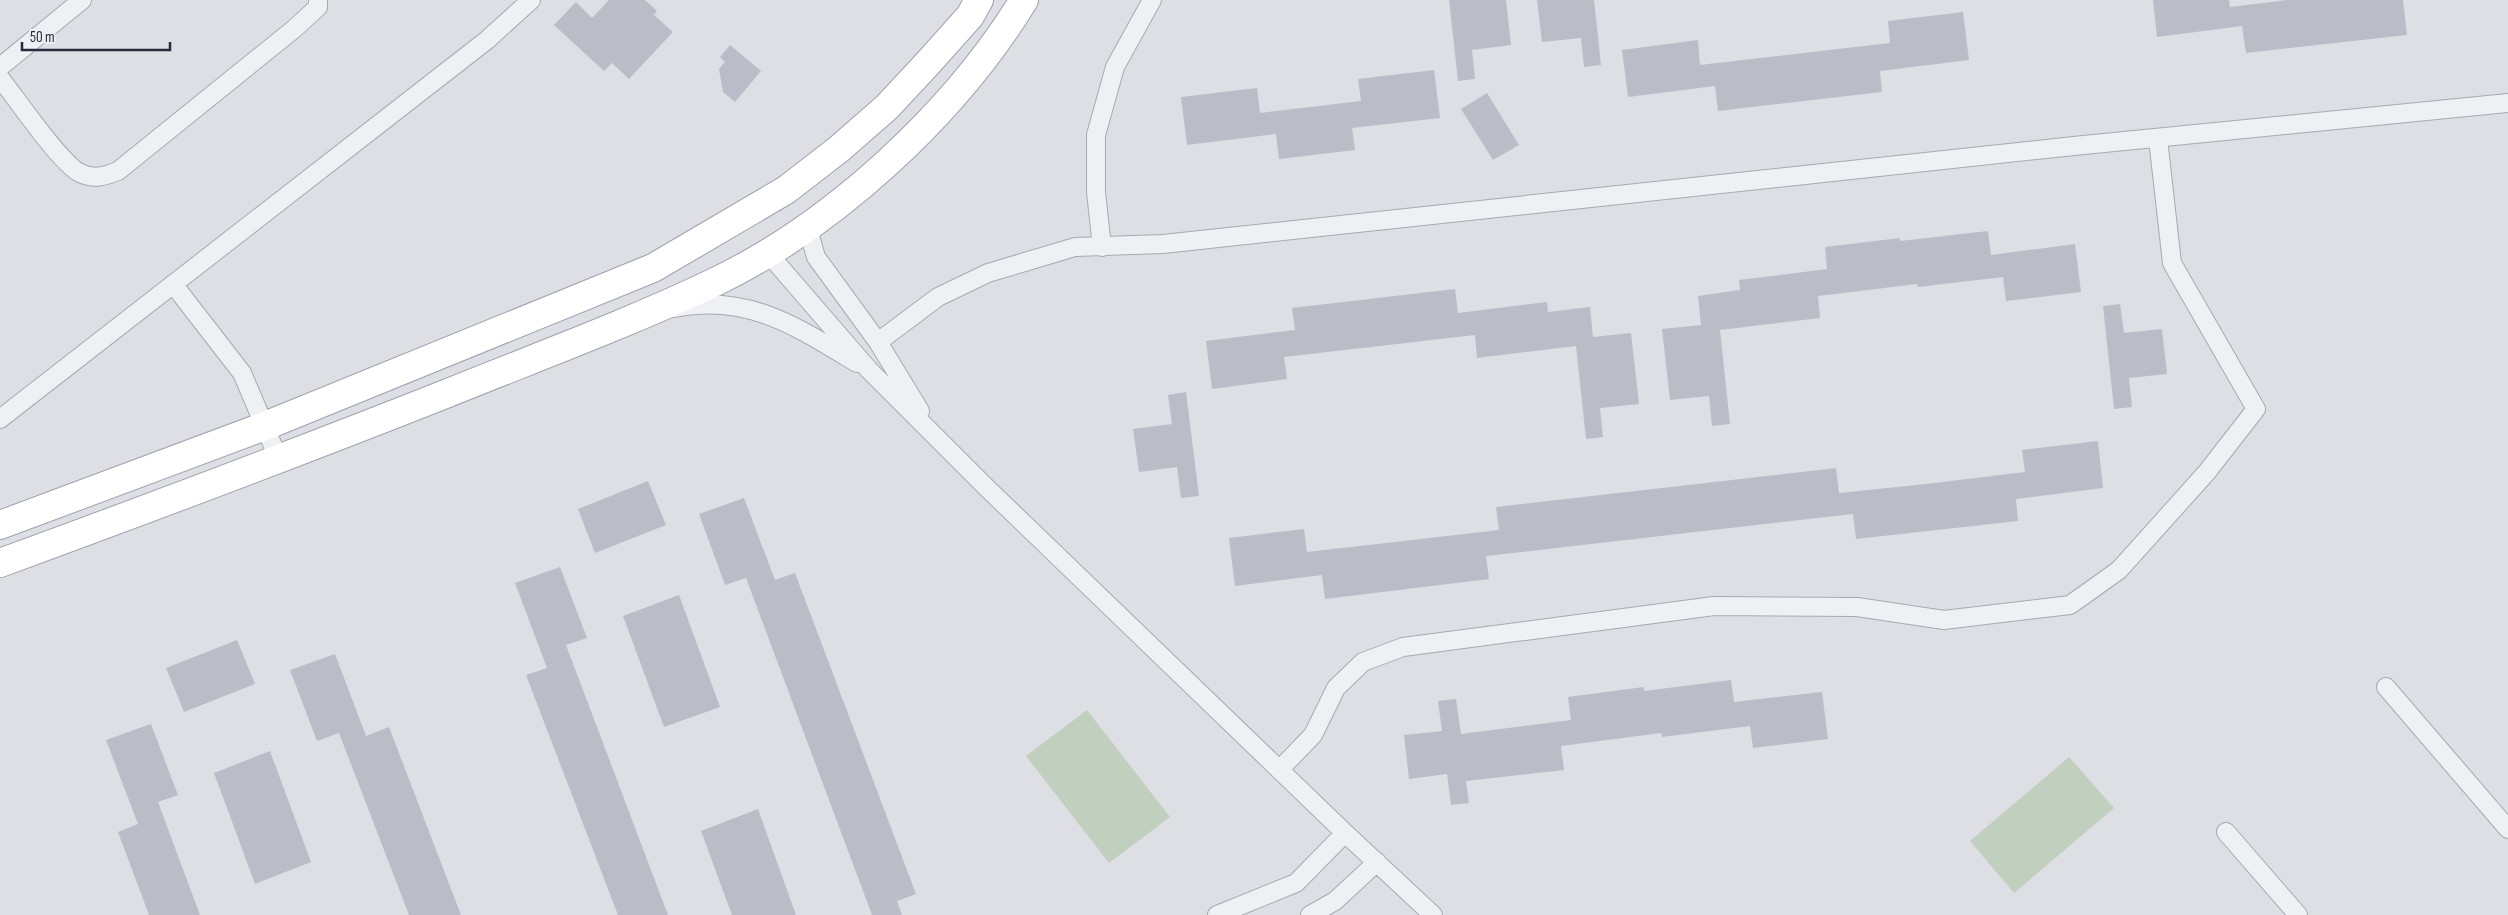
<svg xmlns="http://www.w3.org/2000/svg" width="2508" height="915" font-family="'Sofia Sans Condensed',sans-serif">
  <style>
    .green { fill: #c0cfbe }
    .building { fill: #babdc8 }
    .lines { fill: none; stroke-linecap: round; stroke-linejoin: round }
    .minor-casing { stroke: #a7a9b2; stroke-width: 20 }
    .primary-casing { stroke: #9da1b0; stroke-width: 30 }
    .minor { stroke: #eff0f4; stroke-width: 18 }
    .primary { stroke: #fff; stroke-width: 28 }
  </style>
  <rect width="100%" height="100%" fill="#dddfe5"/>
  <path class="green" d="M1087,710L1170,817L1109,863L1026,756Z
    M2069,757L2114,808L2014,893L1970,841Z"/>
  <path class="building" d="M609,0H645L657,11L654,15L673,32L629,79L612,63L604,71L554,25L576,2L592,18Z
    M1449,0H1506L1511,45L1472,50L1475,79L1458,81Z
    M1537,0H1594L1601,65L1584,67L1581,38L1542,42Z
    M2153,0H2229L2230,7L2287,0H2403L2407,35L2246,53L2242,26L2157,37Z
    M1963,12L1969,60L1880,71L1882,92L1718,111L1715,86L1628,97L1622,50L1698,40L1700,65L1890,43L1888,21Z
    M730,45L761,71L735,102L723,92L719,69L725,62L720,57Z
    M1434,70L1440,118L1352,128L1355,150L1279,159L1276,134L1187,145L1181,97L1257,88L1260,113L1361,101L1358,79Z
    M1487,93L1519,145L1493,160L1461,109Z
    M1988,231L1991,255L2075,244L2081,292L2006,301L2003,277L1918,287L1917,284L1818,296L1820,318L1720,330L1730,424L1712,426L1709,396L1670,400L1662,329L1701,325L1698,296L1740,290L1739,280L1827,269L1825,247L1900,238V241Z
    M1455,289L1458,313L1547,302L1548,312L1590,307L1593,337L1631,333L1639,404L1600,408L1603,437L1586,439L1576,346L1477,358L1475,335L1284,357L1287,379L1212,389L1206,341L1295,330L1292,308Z
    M2120,304L2124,333L2162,329L2167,374L2129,378L2132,407L2114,409L2103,306Z
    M1186,392L1199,496L1181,498L1177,467L1139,472L1133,429L1172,424L1168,395Z
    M2098,441L2103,488L2016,499L2018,521L1856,539L1853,514L1486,556L1489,579L1325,599L1322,575L1235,586L1229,538L1304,529L1307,552L1395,542L1499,530L1496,507L1836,468L1839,493L1926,484L2025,472L2022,450Z
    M648,481L666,525L595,553L578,509Z
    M744,498L775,580L795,573L916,894L897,901L902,915H872L746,578L725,585L699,514Z
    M560,567L587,638L566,645L668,915H618L526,675L547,668L515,583Z
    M679,595L720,707L664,727L623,616Z
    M237,640L255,684L184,712L166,668Z
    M335,654L366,736L389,727L461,915H409L339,733L317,741L290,670Z
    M1731,680L1734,702L1822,692L1828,739L1753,748L1750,726L1662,737L1661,733L1561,746L1564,770L1466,781L1469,803L1451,805L1447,774L1409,779L1404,735L1442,731L1438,701L1456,699L1461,734L1571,720L1568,697L1644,687V691Z
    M151,724L178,795L158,802L200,915H149L118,832L138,824L106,740Z
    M270,751L311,862L255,884L214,773Z
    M758,809L778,865L796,915H732L701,831Z"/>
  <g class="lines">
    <g class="minor-casing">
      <path id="minor" d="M0,67L82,0
        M0,78C16,98 60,163 80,173C94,180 105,176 118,171L294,29L318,7V0
        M817,221L810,236L816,257L878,342L920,411
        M1102,247L1096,192V135L1115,67L1152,0
        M767,252L869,370L988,489L1345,833L1433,915
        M173,284L242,373L279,460
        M674,308C748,293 797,327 857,363
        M878,342L938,297L988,273L1075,247L1163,244L2074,146L2508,103
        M0,419L487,40L531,0
        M2386,687L2508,829
        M1280,769L1313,735L1336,688L1363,662L1403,647L1714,606L1857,607L1944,620L2070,605L2119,570L2207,472L2256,409L2172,263L2158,139
        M2226,832L2298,915
        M1217,915L1296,883L1345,833
        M1310,915L1335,901L1377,862"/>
    </g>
    <g class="primary-casing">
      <path id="primary" d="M0,525L265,426L653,268L786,190L839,149L887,107L928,63L970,16L979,0
        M0,563C150,508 299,452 448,393C537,357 627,324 713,283C834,225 954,114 1024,0"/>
    </g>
    <use href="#minor" class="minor"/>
    <use href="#primary" class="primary"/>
  </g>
  <path d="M22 42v8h148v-8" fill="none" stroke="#282b3b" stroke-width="2.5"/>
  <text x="30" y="42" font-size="15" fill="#282b3b" stroke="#eceef3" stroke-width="4" paint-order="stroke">50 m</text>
</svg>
